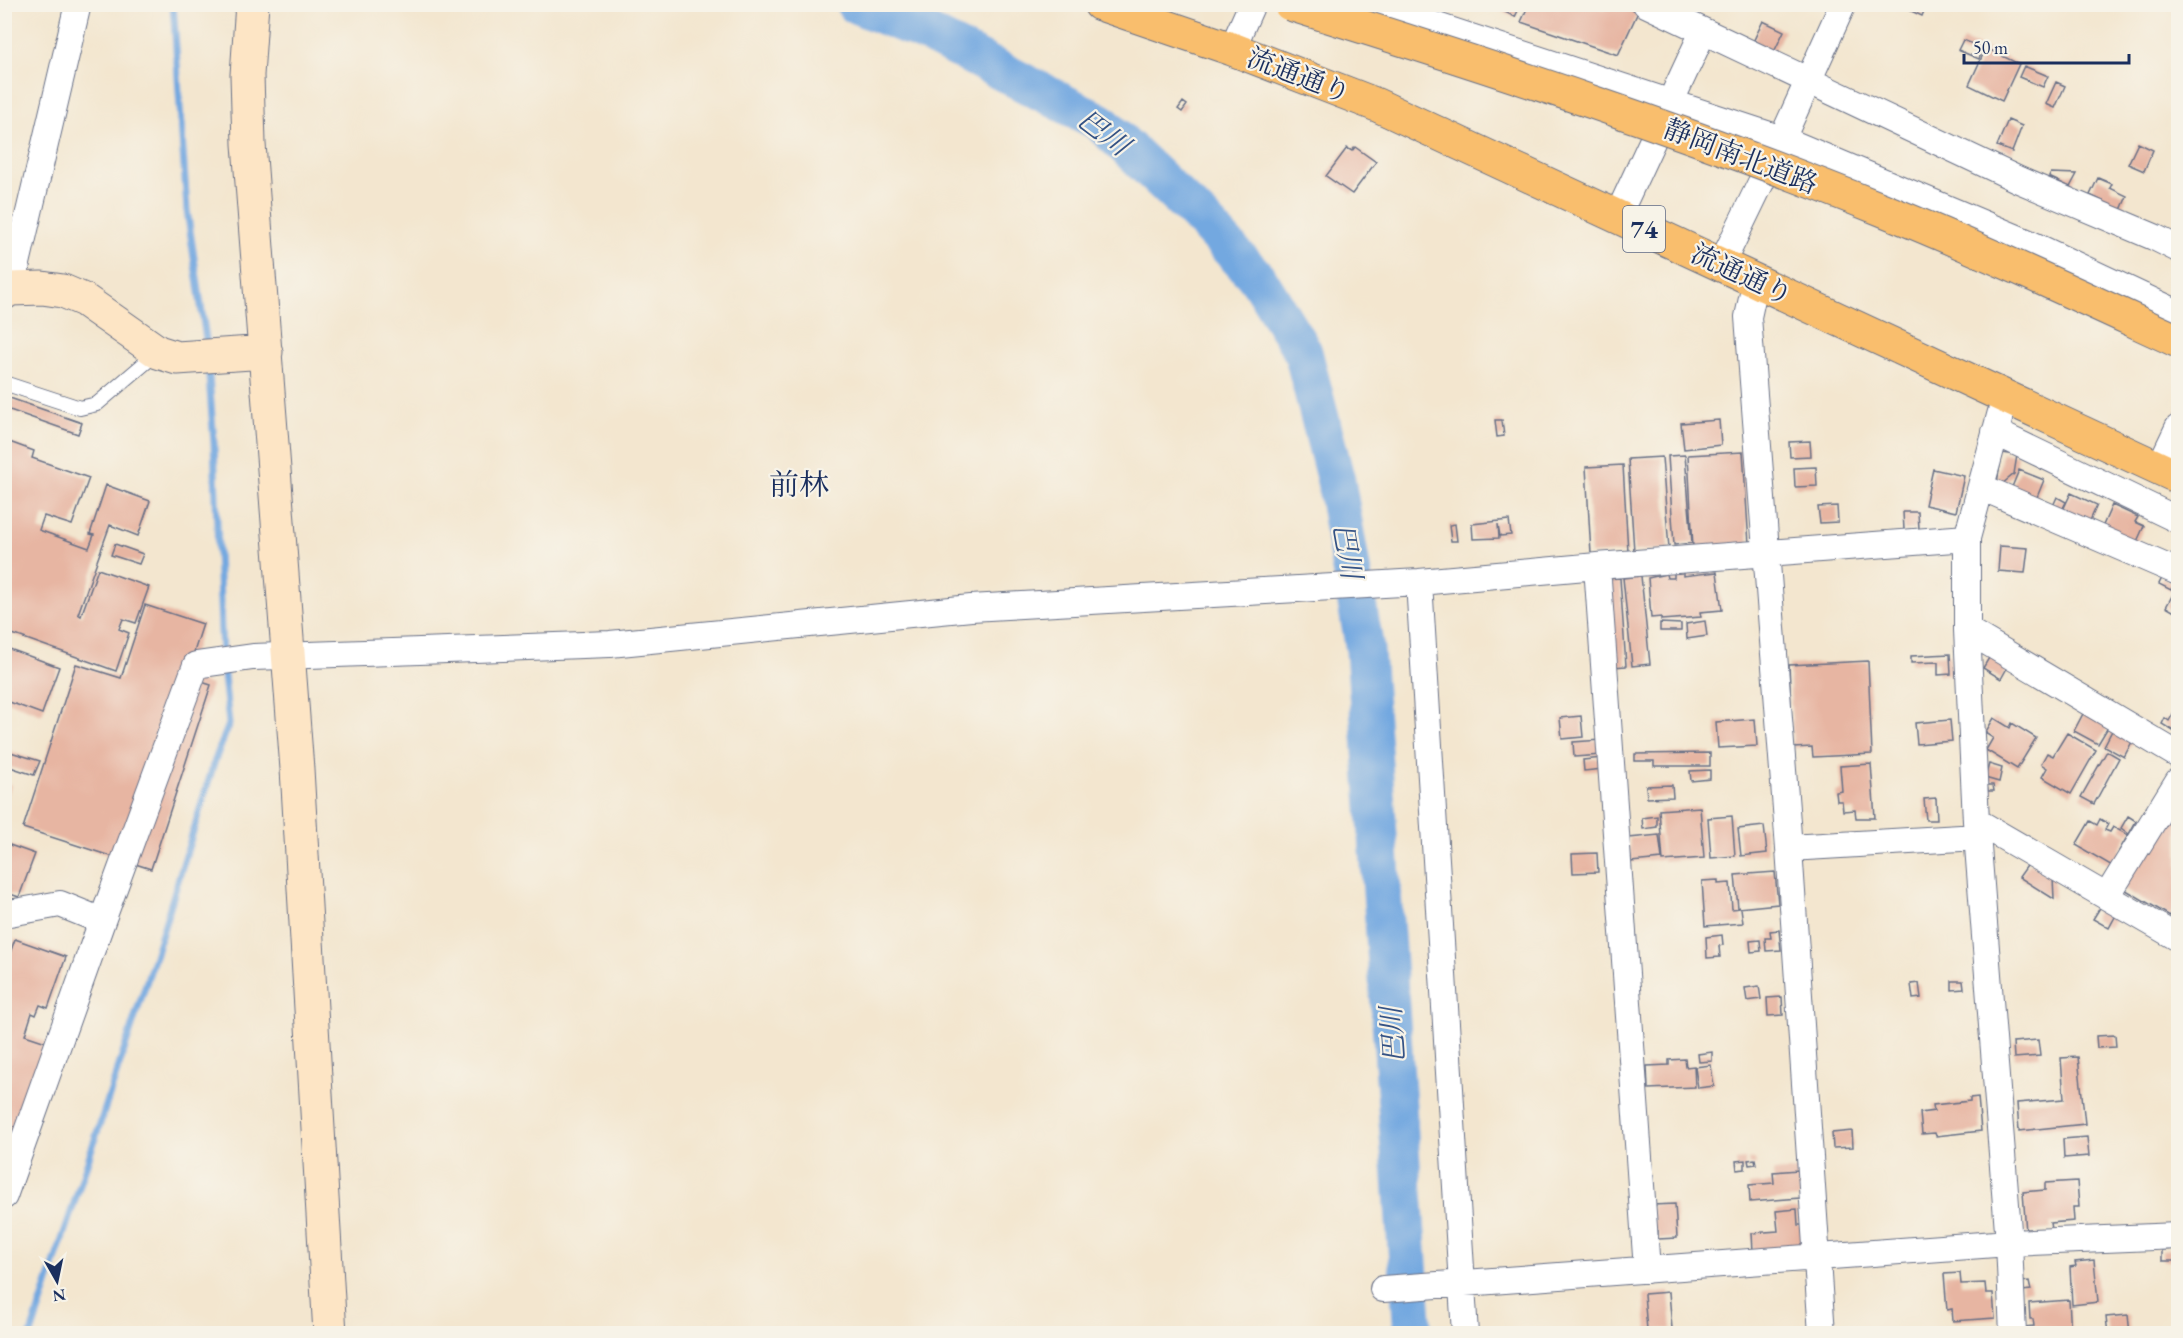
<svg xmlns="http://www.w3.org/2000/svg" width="2183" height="1338" font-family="'EB Garamond','Noto Serif JP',serif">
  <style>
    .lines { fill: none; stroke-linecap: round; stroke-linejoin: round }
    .stream { stroke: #73a8e0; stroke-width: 7 }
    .river { stroke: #73a8e0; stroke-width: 39 }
    .building { fill: #e7b5a2 }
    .lane-casing { stroke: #676f86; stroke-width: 16 }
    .street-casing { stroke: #676f86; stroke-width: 28 }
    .secondary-casing { stroke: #676f86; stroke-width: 35 }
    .primary-casing { stroke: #676f86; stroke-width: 35 }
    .lane { stroke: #fff; stroke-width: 14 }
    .street { stroke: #fff; stroke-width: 26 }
    .secondary { stroke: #fde5c5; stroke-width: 33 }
    .primary { stroke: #f9be6d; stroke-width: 33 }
    .highway-bridge-casing { stroke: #676f86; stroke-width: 35; stroke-linecap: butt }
    .highway-bridge { stroke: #f9be6d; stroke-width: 33 }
    .labels { text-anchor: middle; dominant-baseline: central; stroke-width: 4.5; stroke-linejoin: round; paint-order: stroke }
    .shield { fill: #f7f3e8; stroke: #5d6a87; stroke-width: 1.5 }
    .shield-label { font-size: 26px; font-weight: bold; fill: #1b2f5e }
    .street-label { font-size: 27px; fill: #1b2f5e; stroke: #f7f3e8 }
    .water-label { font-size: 28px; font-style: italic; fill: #355385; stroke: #f7f3e8 }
    .quarter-label { font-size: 30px; fill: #1b2f5e; stroke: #f7f3e8 }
  </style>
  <rect width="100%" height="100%" fill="#f7f3e8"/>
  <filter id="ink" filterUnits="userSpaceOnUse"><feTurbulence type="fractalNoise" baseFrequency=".0167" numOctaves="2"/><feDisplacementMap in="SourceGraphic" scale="12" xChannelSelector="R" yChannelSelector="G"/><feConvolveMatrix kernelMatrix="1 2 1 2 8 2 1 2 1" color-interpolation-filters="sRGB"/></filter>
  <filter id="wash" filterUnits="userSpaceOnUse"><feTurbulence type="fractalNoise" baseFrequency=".008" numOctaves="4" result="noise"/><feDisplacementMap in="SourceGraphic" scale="24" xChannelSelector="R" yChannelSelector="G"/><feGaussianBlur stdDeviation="1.35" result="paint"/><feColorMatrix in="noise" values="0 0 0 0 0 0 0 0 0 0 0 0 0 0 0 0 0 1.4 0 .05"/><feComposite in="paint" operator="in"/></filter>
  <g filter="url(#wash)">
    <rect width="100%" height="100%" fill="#f3e6cf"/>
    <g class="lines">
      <path class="stream" d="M173,4L187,210L207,346
        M208,363L214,444L222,655
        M31,1334L155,956L215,760L229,724L223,666"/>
      <path class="river" d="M855,4L931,35L1100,122L1203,220L1259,280L1303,352L1336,481L1365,650L1413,1334"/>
    </g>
    <g id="blocks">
      <path class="building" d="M1494,4H1521L1515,17L1493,6Z
        M1529,4H1594L1605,10L1607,4H1622L1638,12L1618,55L1521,22Z
        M1896,4H1923L1926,6L1922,16Z
        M1763,21L1784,31L1774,52L1753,42Z
        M4,27H7L8,44H4Z
        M1963,40L1983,48L1979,59L1958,50Z
        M1986,48L2019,64L2002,101L1969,85Z
        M2024,66L2048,76L2043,87L2019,77Z
        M2056,82L2065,86L2055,108L2046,104Z
        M1183,102L1187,105L1182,112L1178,109Z
        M2008,120L2022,126L2012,152L1997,146Z
        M2138,143L2153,150L2144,171L2128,164Z
        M1355,147L1376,162L1352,194L1326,176L1347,148L1352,151Z
        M2051,173L2077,174L2070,187L2049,177Z
        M2098,178L2112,184L2110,188L2127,196L2121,210L2090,195Z
        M4,396L82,423L78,434L4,408Z
        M1495,420H1502L1504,436L1497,437Z
        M1719,420L1721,445L1684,449L1681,423Z
        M4,440L34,451L32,458L89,478L72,525L44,516L39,530L89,548L94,535L90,534L106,485L150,501L138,536L110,525L78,614L81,616L98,569L149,587L136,623L123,619L119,629L129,633L116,671L4,631Z
        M1810,441L1811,456L1790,457L1789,442Z
        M1743,452L1749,544L1693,547L1688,455Z
        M2002,453L2017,455L2014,474L2002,484L1997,483Z
        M1685,455L1692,543L1674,545L1668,456Z
        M1662,457L1669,549L1634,551L1628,459Z
        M1623,465L1628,552L1591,554L1586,467Z
        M1816,467L1817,486L1795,487L1794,468Z
        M1933,469L1964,476L1956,512L1925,505Z
        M2019,470L2044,480L2035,502L2010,492Z
        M2071,493L2097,505L2088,525L2062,512Z
        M2057,497L2066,502L2061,512L2052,508Z
        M2112,505L2138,517L2135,522L2144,526L2135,546L2101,530Z
        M1837,506L1838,522L1820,523L1818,507Z
        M1903,512H1918L1919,529L1904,530Z
        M1509,520L1511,535L1500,536L1498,524L1499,538L1473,539L1472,524Z
        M1455,524L1457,541H1451L1449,525Z
        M115,544L143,554L139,564L111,555Z
        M2000,546L2028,548L2025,573L1998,571Z
        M1683,572V576L1717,572L1722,610L1700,612L1701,617L1661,620V617L1651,618L1648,578L1666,574L1667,578H1674V573Z
        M1641,576L1650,664L1632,666L1623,578Z
        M1620,578L1626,666L1612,667L1605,579Z
        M2162,578L2174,585L2171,590L2159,584Z
        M2176,589L2178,590V614L2166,607Z
        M145,605L203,624L186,677L211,685L151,869L23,828L76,664L121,678Z
        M1705,621L1707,636L1687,639L1686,624Z
        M1660,623L1681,624V631H1660Z
        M4,647L59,667L42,714L4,700Z
        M1950,654L1951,674L1938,675V662L1911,663V656Z
        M1990,656L2007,668L2001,679L1983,668Z
        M1868,661L1872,754L1813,757L1812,747L1793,748L1789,665Z
        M2085,710L2110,724L2098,744L2074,731Z
        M2174,712L2178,714V734L2162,724L2165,718L2169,721Z
        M1581,716L1583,737L1562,739L1560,718Z
        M1994,718L2010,728L2012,723L2036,738L2017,769L1986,750L1993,738L1985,733Z
        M1755,719L1757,746L1718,748L1716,722Z
        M1950,720L1952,741L1917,744L1915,723Z
        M2115,725L2135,736L2124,757L2104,746Z
        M2067,733L2096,750L2071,794L2042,777L2047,768L2041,764L2047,753L2053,756Z
        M1601,740L1602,755L1574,757L1573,742Z
        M4,750L40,761L34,775L4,765Z
        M2107,751L2119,758L2094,804L2081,797Z
        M1710,753V766H1654V761H1635V754Z
        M1602,758L1603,769L1584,771L1583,760Z
        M1871,764L1875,818H1856L1855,810L1843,811L1842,801H1837L1836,792L1842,791L1840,766Z
        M1989,764L2002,768L1999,782L1985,778Z
        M1710,770V779L1691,781L1690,771Z
        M4,783L11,785L5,803H4Z
        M1672,785L1673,797L1647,798L1646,786Z
        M1987,785H1993L1994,791H1988Z
        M2178,793V902L2170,916L2121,887Z
        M1936,798L1937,820H1926L1924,799Z
        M1700,807L1704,858L1663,861L1659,810Z
        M1657,816V827L1643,829L1642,818Z
        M1732,816L1735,856L1711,858L1708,818Z
        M2128,816L2136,821L2129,834L2121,828Z
        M2100,819L2108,824L2105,830L2110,832L2113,827L2128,835L2119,851L2122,853L2114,867L2076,845L2090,821L2097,825Z
        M1764,826L1767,853L1741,856L1738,829Z
        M1659,835L1662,859L1631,862L1629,838Z
        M4,843L35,854L19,897L4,892Z
        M1597,853L1598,872L1573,873L1572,854Z
        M2029,863L2053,878L2054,899L2019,877Z
        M1775,872L1778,904L1738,908L1735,875Z
        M1718,880V884L1730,883L1732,909L1741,908L1743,923L1705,926L1702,881Z
        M2101,906L2116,915L2109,928L2093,919Z
        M1779,930L1781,950L1766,951L1765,938H1771L1770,931Z
        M1722,935L1723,945L1719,946L1720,957L1707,958L1706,937Z
        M15,939L66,957L48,1008L40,1005L36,1015L32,1013L25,1035L46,1042L4,1158V970Z
        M1760,940L1761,951L1751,952L1750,941Z
        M1952,981H1963L1964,989L1952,990Z
        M1919,983L1921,998L1913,999L1911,984Z
        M1759,986L1761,999L1747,1001L1745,988Z
        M1782,997L1783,1015L1768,1016L1767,998Z
        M2115,1035L2116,1047L2097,1048L2096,1036Z
        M2038,1040L2040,1056L2014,1058L2013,1042Z
        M1712,1052V1061L1699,1062L1698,1054Z
        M2078,1057L2085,1124L2019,1131L2017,1103L2064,1099L2061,1058Z
        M1685,1059L1686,1067L1694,1066L1695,1087L1648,1089L1647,1066L1669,1065V1060Z
        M1711,1065L1714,1086L1698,1088L1695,1067Z
        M1978,1097L1981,1131L1936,1136L1935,1133L1922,1134L1920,1113L1934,1111L1933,1105L1970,1101V1098Z
        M1852,1131L1853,1147L1833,1148L1832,1133Z
        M2087,1137L2089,1156L2064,1158L2063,1139Z
        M1755,1159L1756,1164L1749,1165L1748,1160Z
        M1745,1160V1169L1737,1170L1736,1161Z
        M1798,1170L1800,1198L1750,1202L1749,1185L1774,1183L1773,1172Z
        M2077,1181L2079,1207H2073L2074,1221L2050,1223L2051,1229L2026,1232L2023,1192L2045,1190V1183Z
        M1675,1204L1677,1238L1658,1239V1231L1654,1232L1652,1205Z
        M1797,1209L1798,1225H1802L1804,1247L1753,1252L1752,1233L1778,1231L1776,1211Z
        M2176,1249L2177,1261H2162V1250Z
        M2094,1260L2098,1302L2072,1305L2070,1267L2076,1266L2075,1262Z
        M1960,1273L1961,1284L1985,1283L1986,1293H1993L1995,1318L1953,1321L1952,1309L1947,1310L1944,1274Z
        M2029,1281L2031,1290L2022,1291L2021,1282Z
        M1669,1292L1672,1329L1647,1330L1644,1294Z
        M2069,1300L2071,1334H2024V1327L2034,1326L2033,1319H2030L2029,1303Z
        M2128,1315L2130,1334H2108L2106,1317Z"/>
    </g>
  </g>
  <g filter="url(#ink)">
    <use href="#blocks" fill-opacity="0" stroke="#676f86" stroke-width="1.5"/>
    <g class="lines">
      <g class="lane-casing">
        <path id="lane" d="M4,383L80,408L97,404L158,352"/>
      </g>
      <g class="street-casing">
        <path id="street" d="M1370,4L1782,139L2029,243L2178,313
          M1646,4L2019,180L2154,237L2178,249
          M1232,49L1252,4
          M1617,217L1703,32
          M1721,265L1782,139L1843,4
          M1756,280L1748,317L1789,848L1822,1334
          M11,289L78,4
          M2005,397L1967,538V630L1976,821L2009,1243L2013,1334
          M1995,432L2178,520
          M2159,468L2178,428
          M1981,487L2178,572
          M1597,566L1647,1270
          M1419,582L1465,1334
          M1967,630L2178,755
          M1976,821L2178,938
          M1789,848L1978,837
          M2107,896L2178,781
          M4,914L60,904L102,921
          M4,1196L102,921L196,665L253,657L610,644L971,608L1419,582L1597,566L1967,538
          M1383,1289L2009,1243L2178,1236"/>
      </g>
      <g class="secondary-casing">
        <path id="secondary" d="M252,4L247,75L249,144L297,769L330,1334
          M4,293L11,289L42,288L63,291L84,300L158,352L177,358L266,352"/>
      </g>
      <g class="primary-casing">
        <path id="primary" d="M1100,4L1232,49L1377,105L2178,477"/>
      </g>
      <use href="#lane" class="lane"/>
      <use href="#street" class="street"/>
      <use href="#secondary" class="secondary"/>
      <use href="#primary" class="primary"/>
      <g class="highway-bridge-casing">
        <path id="highway-bridge" d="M1290,4C1489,66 1688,131 1881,209C1982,250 2080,296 2178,341"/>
      </g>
      <use href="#highway-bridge" class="highway-bridge"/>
    </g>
  </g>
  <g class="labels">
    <rect class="shield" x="1623" y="206" width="42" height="46" rx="4.5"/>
    <g class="shield-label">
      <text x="1644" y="229">74</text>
    </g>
    <g class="street-label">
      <text transform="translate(1299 75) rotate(21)">流通通り</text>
      <text transform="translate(1741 156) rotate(21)">静岡南北道路</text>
      <text transform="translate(1742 274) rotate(25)">流通通り</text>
    </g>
    <g class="water-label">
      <text transform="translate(1104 132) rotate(37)">巴川</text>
      <text transform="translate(1348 551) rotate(80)">巴川</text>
      <text transform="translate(1392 1035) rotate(-94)">巴川</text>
    </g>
    <g class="quarter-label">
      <text x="799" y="484">前林</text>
    </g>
  </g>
  <rect width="2183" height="1338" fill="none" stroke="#f7f3e8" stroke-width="24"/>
  <g transform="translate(57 1281) rotate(171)" stroke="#f7f3e8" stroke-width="4.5" paint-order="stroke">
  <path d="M0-4.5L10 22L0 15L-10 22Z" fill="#1b2f5e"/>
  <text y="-9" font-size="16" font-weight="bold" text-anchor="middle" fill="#1b2f5e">N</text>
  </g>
  <path d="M1964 54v9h165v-9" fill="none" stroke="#1b2f5e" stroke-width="3"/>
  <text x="1973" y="54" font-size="18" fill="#1b2f5e" stroke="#f7f3e8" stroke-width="4.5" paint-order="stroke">50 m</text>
</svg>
